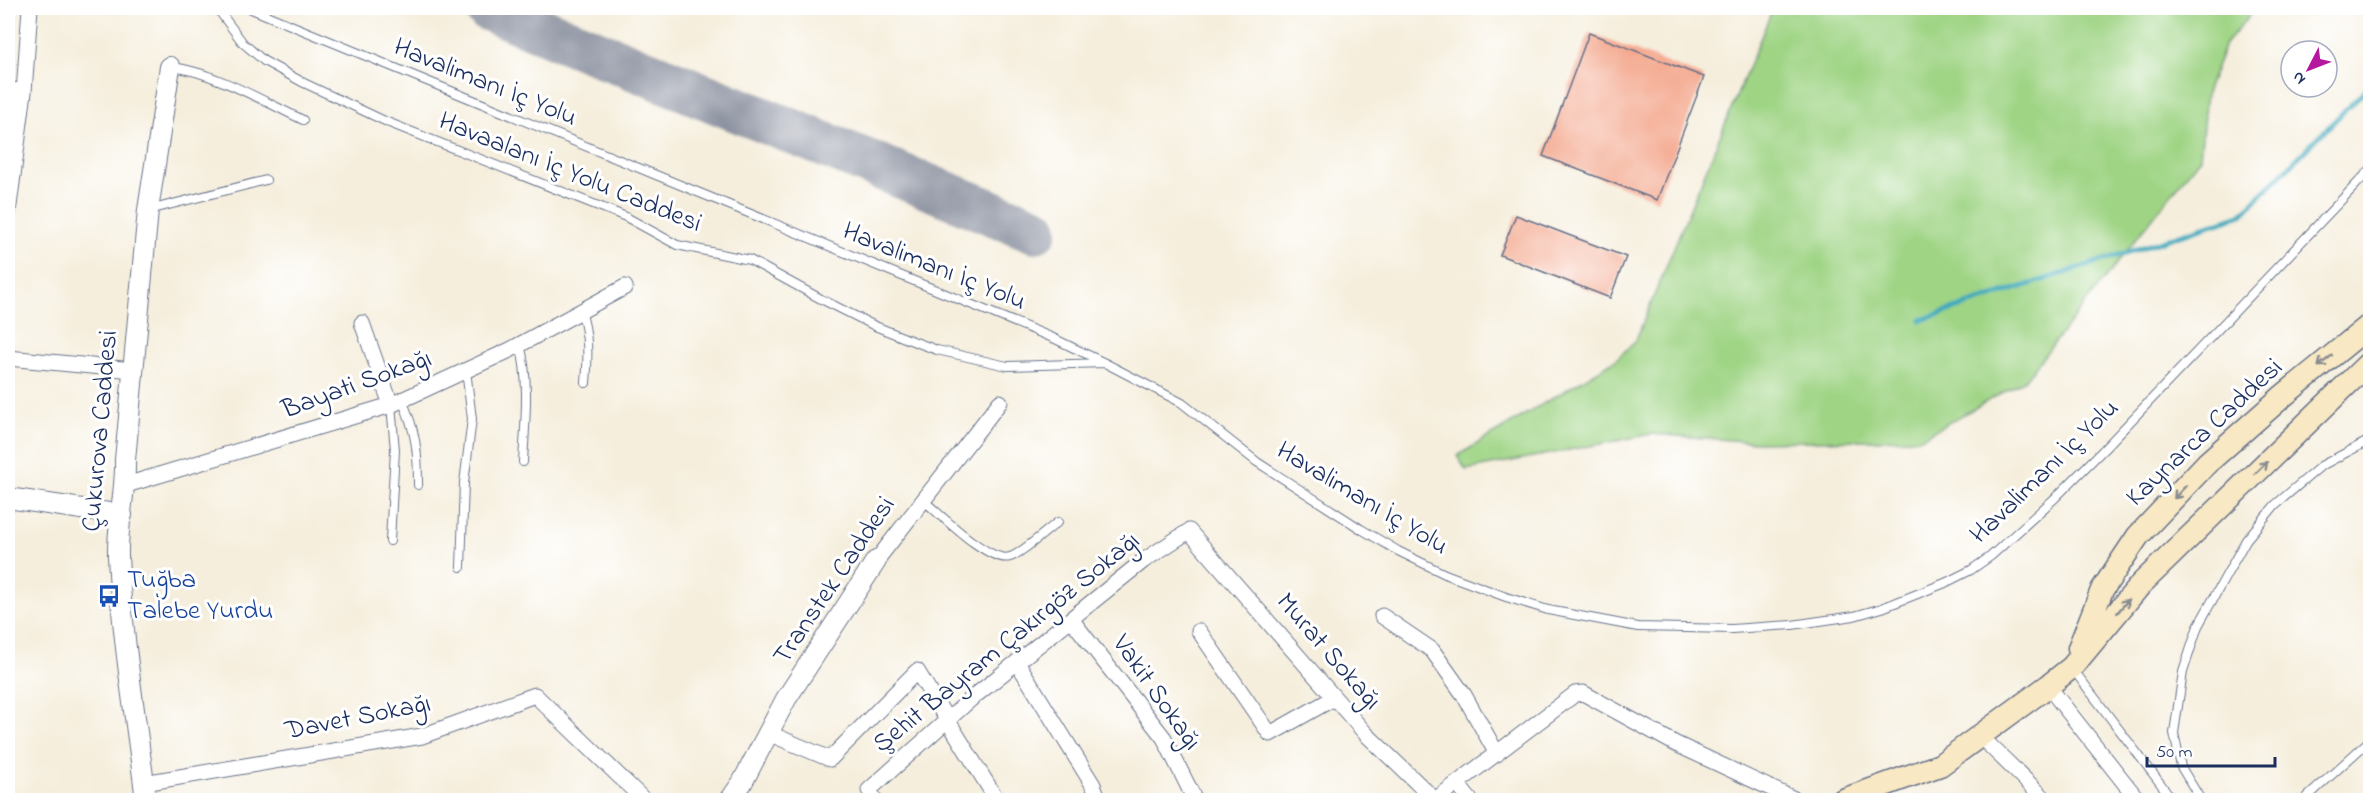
<svg xmlns="http://www.w3.org/2000/svg" width="2378" height="808" font-family="'Indie Flower',sans-serif">
  <style>
    .green { fill: #9fd484; stroke: #5d8271; stroke-width: 1.5 }
    .lines { fill: none; stroke-linecap: round; stroke-linejoin: round }
    .stream { stroke: #3da9bd; stroke-width: 5 }
    .taxiway { stroke: #888e9d; stroke-width: 46 }
    .building { fill: #f4aa91 }
    .service-casing { stroke: #67728a; stroke-width: 10 }
    .minor-casing { stroke: #67728a; stroke-width: 17 }
    .tertiary-casing { stroke: #67728a; stroke-width: 22 }
    .secondary-casing { stroke: #67728a; stroke-width: 25 }
    .service { stroke: #fff; stroke-width: 8 }
    .minor { stroke: #fff; stroke-width: 15 }
    .tertiary { stroke: #fff; stroke-width: 20 }
    .secondary { stroke: #f8e8c3; stroke-width: 22 }
    .oneway { stroke: #8a8c90 }
    .labels { text-anchor: middle; dominant-baseline: central; stroke-width: 6; stroke-linejoin: round; paint-order: stroke }
    .street-label { font-size: 27px; fill: #1b2f5e; stroke: #fff }
    .transit-label { font-size: 27px; fill: #164399; stroke: #fff; text-anchor: start }
  </style>
  <rect width="100%" height="100%" fill="#fff"/>
  <filter id="ink" filterUnits="userSpaceOnUse"><feTurbulence type="fractalNoise" baseFrequency=".0167" numOctaves="2"/><feDisplacementMap in="SourceGraphic" scale="12" xChannelSelector="R" yChannelSelector="G"/><feConvolveMatrix kernelMatrix="1 2 1 2 8 2 1 2 1" color-interpolation-filters="sRGB"/></filter>
  <filter id="wash" filterUnits="userSpaceOnUse"><feTurbulence type="fractalNoise" baseFrequency=".008" numOctaves="4" result="noise"/><feDisplacementMap in="SourceGraphic" scale="24" xChannelSelector="R" yChannelSelector="G"/><feGaussianBlur stdDeviation="1.35" result="paint"/><feColorMatrix in="noise" values="0 0 0 0 0 0 0 0 0 0 0 0 0 0 0 0 0 1.4 0 .05"/><feComposite in="paint" operator="in"/></filter>
  <g filter="url(#wash)">
    <rect width="100%" height="100%" fill="#f5eedc"/>
    <path class="green" d="M1773,8H2256L2225,44L2206,93L2200,158L2024,381L1919,439L1756,442L1652,434L1466,470L1457,456L1614,361L1635,342Z"/>
    <g class="lines">
      <path class="stream" d="M1921,320L2241,215L2370,85"/>
      <path class="taxiway" d="M487,8L1035,230"/>
    </g>
    <g id="blocks">
      <path class="building" d="M1589,33L1704,77L1657,200L1543,156Z
        M1516,215L1626,257L1610,298L1500,255Z"/>
    </g>
  </g>
  <g filter="url(#ink)">
    <use href="#blocks" fill-opacity="0" stroke="#67728a" stroke-width="1.5"/>
    <g class="lines">
      <g class="service-casing">
        <path id="service" d="M217,8L243,43L264,61L304,83L387,122L626,217L677,245L750,260L821,299L875,326L910,340L937,350L1007,366L1104,363
          M249,8L1053,338L1105,363L1182,403L1257,462L1361,529L1398,551L1445,574L1506,597L1548,610L1638,627L1732,629L1792,625L1854,616L1882,608L1945,583L1971,570L1991,556L2055,498L2104,449L2370,170
          M171,67C212,71 265,102 303,120
          M149,210L266,180
          M581,311C589,335 588,358 586,383
          M520,344C530,382 525,423 523,462
          M402,400C416,431 418,452 418,485
          M923,500C939,513 990,564 1010,557C1021,554 1047,530 1058,522
          M390,541L395,450L391,405
          M461,567L464,483L472,419L466,370
          M2072,668L2173,800
          M2201,800L2181,767L2174,733L2183,672L2198,626L2246,540L2275,505L2321,466L2370,440
          M2304,800L2370,740"/>
      </g>
      <g class="minor-casing">
        <path id="minor" d="M8,89L24,92
          M8,213L24,92L30,8
          M362,323L391,405
          M8,358L133,370
          M126,485L391,405L510,350L625,287
          M876,561L1000,402
          M1382,616L1432,650L1464,695L1497,754
          M1071,619L1164,738L1195,800
          M1199,631L1270,734L1334,698
          M1017,662L1093,785L1099,800
          M2048,686L2138,800
          M768,733L830,759L917,671L997,800
          M1981,737L2046,800
          M144,783L422,736L535,695L644,800
          M1457,784L1470,800
          M875,800L869,790L971,699L1143,561L1189,531L1366,734L1435,800
          M1435,800L1575,694L1583,693L1676,744L1796,800"/>
      </g>
      <g class="tertiary-casing">
        <path id="tertiary" d="M8,498L122,515
          M146,800C136,719 122,638 118,556C117,524 126,493 125,460L148,210L170,67
          M730,800L742,783L786,699L876,561"/>
      </g>
      <g class="secondary-casing">
        <path id="secondary" d="M2079,648L2102,590L2138,536L2207,463L2283,396L2370,325
          M1843,800L1940,765L2048,686L2072,667L2141,584L2370,362"/>
      </g>
      <use href="#service" class="service"/>
      <use href="#minor" class="minor"/>
      <use href="#tertiary" class="tertiary"/>
      <use href="#secondary" class="secondary"/>
    </g>
    <defs><path id="oneway-shaft" d="M-6 0H5M1.5-3L5.5 0L1.5 3" fill="none" stroke-width="1.6" stroke-linecap="round" stroke-linejoin="round" transform="scale(1.5)"/></defs>
    <g class="oneway">
      <use href="#oneway-shaft" transform="translate(2325 361) rotate(141)"/>
      <use href="#oneway-shaft" transform="translate(2261 468) rotate(-44)"/>
      <use href="#oneway-shaft" transform="translate(2180 492) rotate(133)"/>
      <use href="#oneway-shaft" transform="translate(2123 606) rotate(-50)"/>
    </g>
  </g>
  <defs>
    <g id="bus-bare" transform="scale(1.8)"><path d="M-5-6H5V4H4V6H2V4H-2V6H-4V4H-5ZM-3.5-4V0h7V-4ZM-3.5 1.2v1.5H-2V1.2ZM2 1.2v1.5H3.5V1.2Z" fill="#1a4fb4" stroke="#fff" stroke-width="2.5" paint-order="stroke"/></g>
  </defs>
  <g fill-rule="evenodd">
    <use href="#bus-bare" x="109" y="596"/>
  </g>
  <g class="labels">
    <g class="street-label">
      <text transform="translate(485 83) rotate(22)">Havalimanı İç Yolu</text>
      <text transform="translate(570 173) rotate(22)">Havaalanı İç Yolu Caddesi</text>
      <text transform="translate(934 267) rotate(22)">Havalimanı İç Yolu</text>
      <text transform="translate(357 385) rotate(-20)">Bayati Sokağı</text>
      <text transform="translate(101 431) rotate(-85)">Çukurova Caddesi</text>
      <text transform="translate(2205 433) rotate(-43)">Kaynarca Caddesi</text>
      <text transform="translate(2045 472) rotate(-44)">Havalimanı İç Yolu</text>
      <text transform="translate(1362 499) rotate(31)">Havalimanı İç Yolu</text>
      <text transform="translate(835 581) rotate(-56)">Transtek Caddesi</text>
      <text transform="translate(1007 643) rotate(-39)">Şehit Bayram Çakırgöz Sokağı</text>
      <text transform="translate(1328 652) rotate(49)">Murat Sokağı</text>
      <text transform="translate(1156 693) rotate(55)">Vakit Sokağı</text>
      <text transform="translate(358 718) rotate(-11)">Davet Sokağı</text>
    </g>
    <g class="transit-label">
      <text x="127" y="580">Tuğba<tspan x="127" dy="31">Talebe Yurdu</tspan></text>
    </g>
  </g>
  <rect width="2378" height="808" fill="none" stroke="#fff" stroke-width="30"/>
  <g transform="translate(2309 69) rotate(228)"><circle r="28" fill="#ffffff" stroke="#a4acbf" stroke-width="1.5"/>
  <path d="M0-4.5L10 22L0 15L-10 22Z" fill="#b5179e"/>
  <text y="-9" font-size="16" font-weight="bold" text-anchor="middle" fill="#1b2f5e">N</text>
  </g>
  <path d="M2147 757v9h128v-9" fill="none" stroke="#1b2f5e" stroke-width="3"/>
  <text x="2156" y="757" font-size="18" fill="#1b2f5e" stroke="#ffffff" stroke-width="4.5" paint-order="stroke">50 m</text>
</svg>
